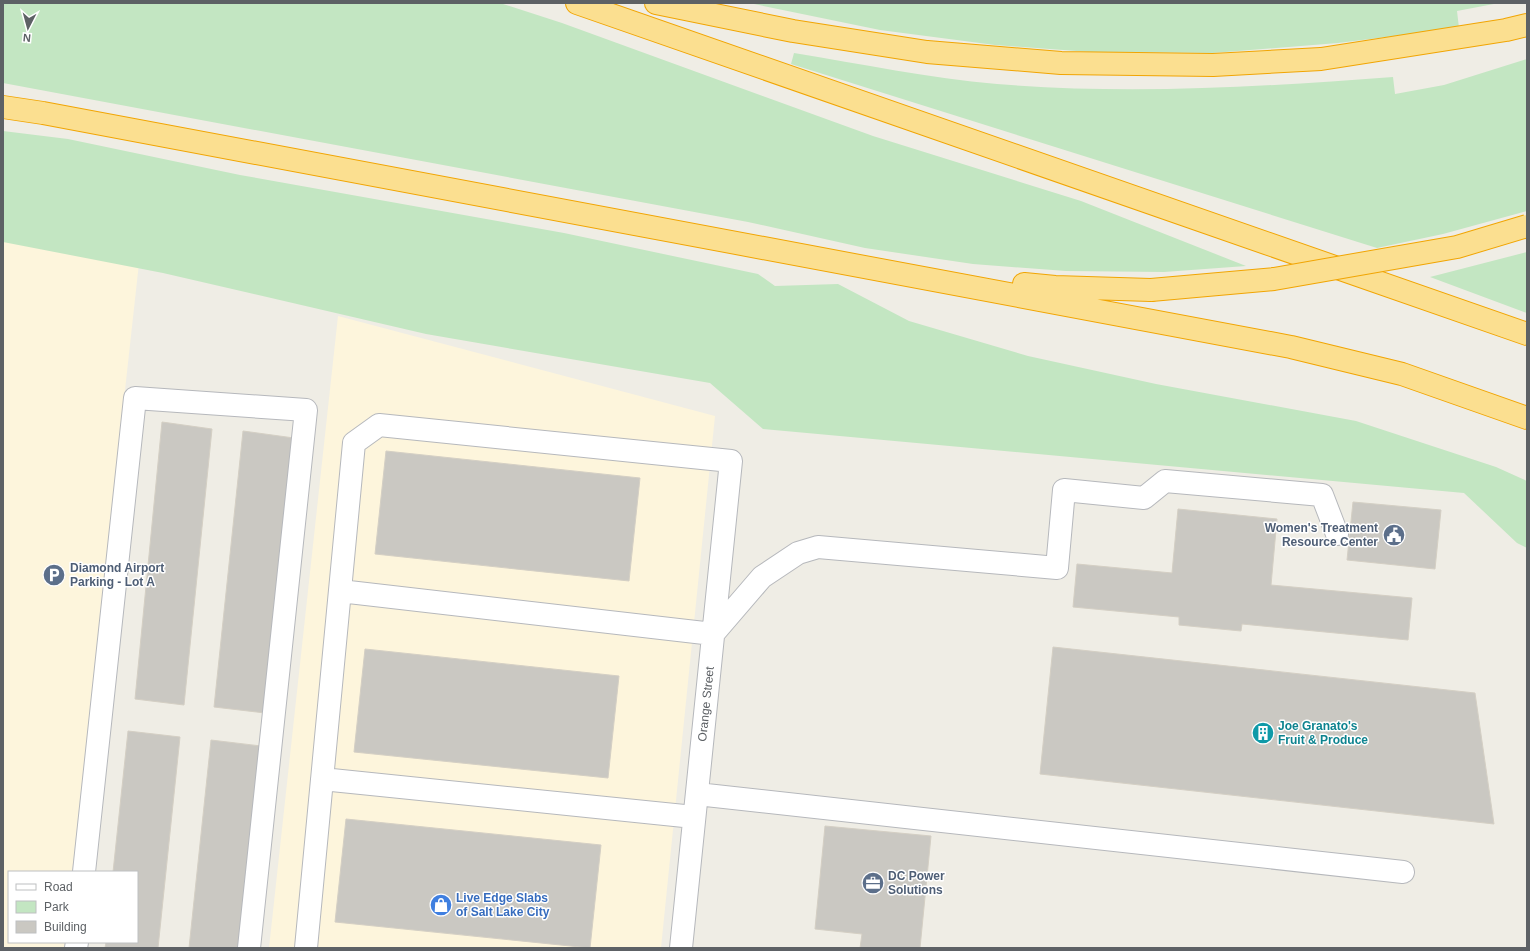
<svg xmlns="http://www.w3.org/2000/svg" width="1530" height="951" font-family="Helvetica,sans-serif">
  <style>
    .commercial { fill: #fdf5dc }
    .green { fill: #c3e6c2 }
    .building { fill: #cac8c2; stroke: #d4cfc4 }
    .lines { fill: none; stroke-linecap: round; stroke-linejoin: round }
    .minor-casing { stroke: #b6b8bc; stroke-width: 24 }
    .highway-casing { stroke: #f1a503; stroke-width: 24 }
    .minor { stroke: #fff; stroke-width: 22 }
    .highway { stroke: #fbdf90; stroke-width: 22 }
    .highway-bridge-casing { stroke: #f1a503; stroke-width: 24; stroke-linecap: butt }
    .highway-bridge { stroke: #fbdf90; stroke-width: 22 }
    .labels { text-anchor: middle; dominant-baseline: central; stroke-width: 3; stroke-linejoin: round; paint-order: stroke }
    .service-label { font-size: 12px; font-weight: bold; fill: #4e5e75; stroke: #fff; text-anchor: start }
    .street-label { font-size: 12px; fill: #5d6165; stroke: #fff }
    .culture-label { font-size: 12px; font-weight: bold; fill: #0d838f; stroke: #fff; text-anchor: start }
    .shop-label { font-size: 12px; font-weight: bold; fill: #366cbe; stroke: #fff; text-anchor: start }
  </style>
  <rect width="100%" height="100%" fill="#efede5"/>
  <path class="commercial" d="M3,232L139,263L72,872H9V942H65L64,948H3Z
    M338,316L715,416L661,948H269Z"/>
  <path class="green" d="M3,3H500L562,23L873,136L1081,201L1246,266L1164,272L1066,271L973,264L865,248L748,222L3,83Z
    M749,3H1499L1457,11L1459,28L1338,43L1213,53L1090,52L995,45L880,30Z
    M794,53C862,64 929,78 997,84C1129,95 1261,87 1393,77L1395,94L1444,85L1527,59V211L1443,234L1377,248L791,64Z
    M3,131L68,139L240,175L564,233L758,274L775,286L838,284L909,321L1028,356L1156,384L1356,421L1496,467L1527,481V548L1517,543L1464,493L763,429L710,383L426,334L163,273L3,242Z
    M1527,252V313L1430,277Z"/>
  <path class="building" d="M162,422L212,429L184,705L135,699Z
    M243,431L294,438L265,713L214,707Z
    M386,451L640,478L629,581L375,554Z
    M1353,502L1441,510L1435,569L1347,560Z
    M1178,509L1277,519L1271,585L1412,598L1408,640L1242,624L1241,631L1179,625V617L1073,607L1077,564L1172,573Z
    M1053,647L1475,693L1494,824L1040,774Z
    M365,649L619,676L608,778L354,752Z
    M128,731L180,737L158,948H105L106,942H137V872H113Z
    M211,740L261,746L240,948H189Z
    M346,819L601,845L590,948L335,922Z
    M825,826L931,836L920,948H860L862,934L815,929Z"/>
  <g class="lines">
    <g class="minor-casing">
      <path id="minor" d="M340,591L713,634L762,577L798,553L818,547L1057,568L1064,490L1144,498L1165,481L1322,495L1337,534
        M322,779L694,817
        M697,794L1403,872
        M84,872L135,398L306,410L249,948
        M76,948L77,942
        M306,948L354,443L379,425L731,461L681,948"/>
    </g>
    <g class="highway-casing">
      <path id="highway" d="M577,3L1527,334
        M656,3L793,31L927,52L1061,63L1213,65L1321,59L1506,30L1527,25
        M3,107L43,113L1291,347L1402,374L1527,418
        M1024,284L1055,287L1151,290"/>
    </g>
    <use href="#minor" class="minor"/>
    <use href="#highway" class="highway"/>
    <g class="highway-bridge-casing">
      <path id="highway-bridge" d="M1151,290L1274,279L1457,247L1527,226"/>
    </g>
    <use href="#highway-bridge" class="highway-bridge"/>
  </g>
  <defs>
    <g id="civic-disc" transform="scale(1.15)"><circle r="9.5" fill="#5c6f8a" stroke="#fff"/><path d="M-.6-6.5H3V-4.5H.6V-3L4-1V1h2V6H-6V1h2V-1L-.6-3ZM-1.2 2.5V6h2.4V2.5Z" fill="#fff"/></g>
    <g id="parking-disc" transform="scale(1.15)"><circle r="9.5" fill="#5c6f8a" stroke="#fff"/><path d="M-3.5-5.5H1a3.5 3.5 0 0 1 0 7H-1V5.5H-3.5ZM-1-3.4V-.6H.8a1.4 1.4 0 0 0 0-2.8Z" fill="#fff"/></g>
    <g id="building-disc" transform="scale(1.15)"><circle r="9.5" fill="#0f9aa8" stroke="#fff"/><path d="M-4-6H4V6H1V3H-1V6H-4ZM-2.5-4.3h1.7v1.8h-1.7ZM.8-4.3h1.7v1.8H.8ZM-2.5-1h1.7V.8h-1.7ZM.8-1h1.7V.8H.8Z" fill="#fff"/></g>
    <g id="office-disc" transform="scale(1.15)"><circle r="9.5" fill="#5c6f8a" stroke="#fff"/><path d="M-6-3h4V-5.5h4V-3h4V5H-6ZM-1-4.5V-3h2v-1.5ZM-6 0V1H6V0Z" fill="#fff"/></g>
    <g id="shop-disc" transform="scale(1.15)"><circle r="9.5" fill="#3f7fe0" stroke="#fff"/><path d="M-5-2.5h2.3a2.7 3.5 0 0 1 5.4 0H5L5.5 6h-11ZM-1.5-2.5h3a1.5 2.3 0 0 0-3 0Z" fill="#fff"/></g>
  </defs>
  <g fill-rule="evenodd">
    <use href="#civic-disc" x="1394" y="535"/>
    <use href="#parking-disc" x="54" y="575"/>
    <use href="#building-disc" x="1263" y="733"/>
    <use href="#office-disc" x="873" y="883"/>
    <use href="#shop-disc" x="441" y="905"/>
  </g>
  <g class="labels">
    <g class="service-label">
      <text x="1378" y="528" text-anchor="end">Women's Treatment<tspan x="1378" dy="14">Resource Center</tspan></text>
      <text x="70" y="568">Diamond Airport<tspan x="70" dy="14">Parking - Lot A</tspan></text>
      <text x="888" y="876">DC Power<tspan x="888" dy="14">Solutions</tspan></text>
    </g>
    <g class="street-label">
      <text transform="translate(706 704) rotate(-84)">Orange Street</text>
    </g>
    <g class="culture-label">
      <text x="1278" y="726">Joe Granato's<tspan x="1278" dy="14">Fruit &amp; Produce</tspan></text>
    </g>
    <g class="shop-label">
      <text x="456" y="898">Live Edge Slabs<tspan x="456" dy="14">of Salt Lake City</tspan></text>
    </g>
  </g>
  <rect width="1530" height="951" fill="none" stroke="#5d6165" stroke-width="8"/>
  <rect x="8" y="871" width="130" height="72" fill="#ffffff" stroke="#bec0c1"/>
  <rect x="16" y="884" width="20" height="6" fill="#ffffff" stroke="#bec0c1"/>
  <text x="44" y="891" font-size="12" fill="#5d6165">Road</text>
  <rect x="16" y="901" width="20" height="12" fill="#c3e6c2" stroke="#bec0c1"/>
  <text x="44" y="911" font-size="12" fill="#5d6165">Park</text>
  <rect x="16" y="921" width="20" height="12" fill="#cac8c2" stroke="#bec0c1"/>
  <text x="44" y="931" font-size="12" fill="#5d6165">Building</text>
  <g transform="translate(28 28) rotate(186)" stroke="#ffffff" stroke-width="3" paint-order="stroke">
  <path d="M0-3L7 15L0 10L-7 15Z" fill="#5d6165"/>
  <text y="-6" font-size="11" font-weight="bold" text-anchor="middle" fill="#5d6165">N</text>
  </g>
</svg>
